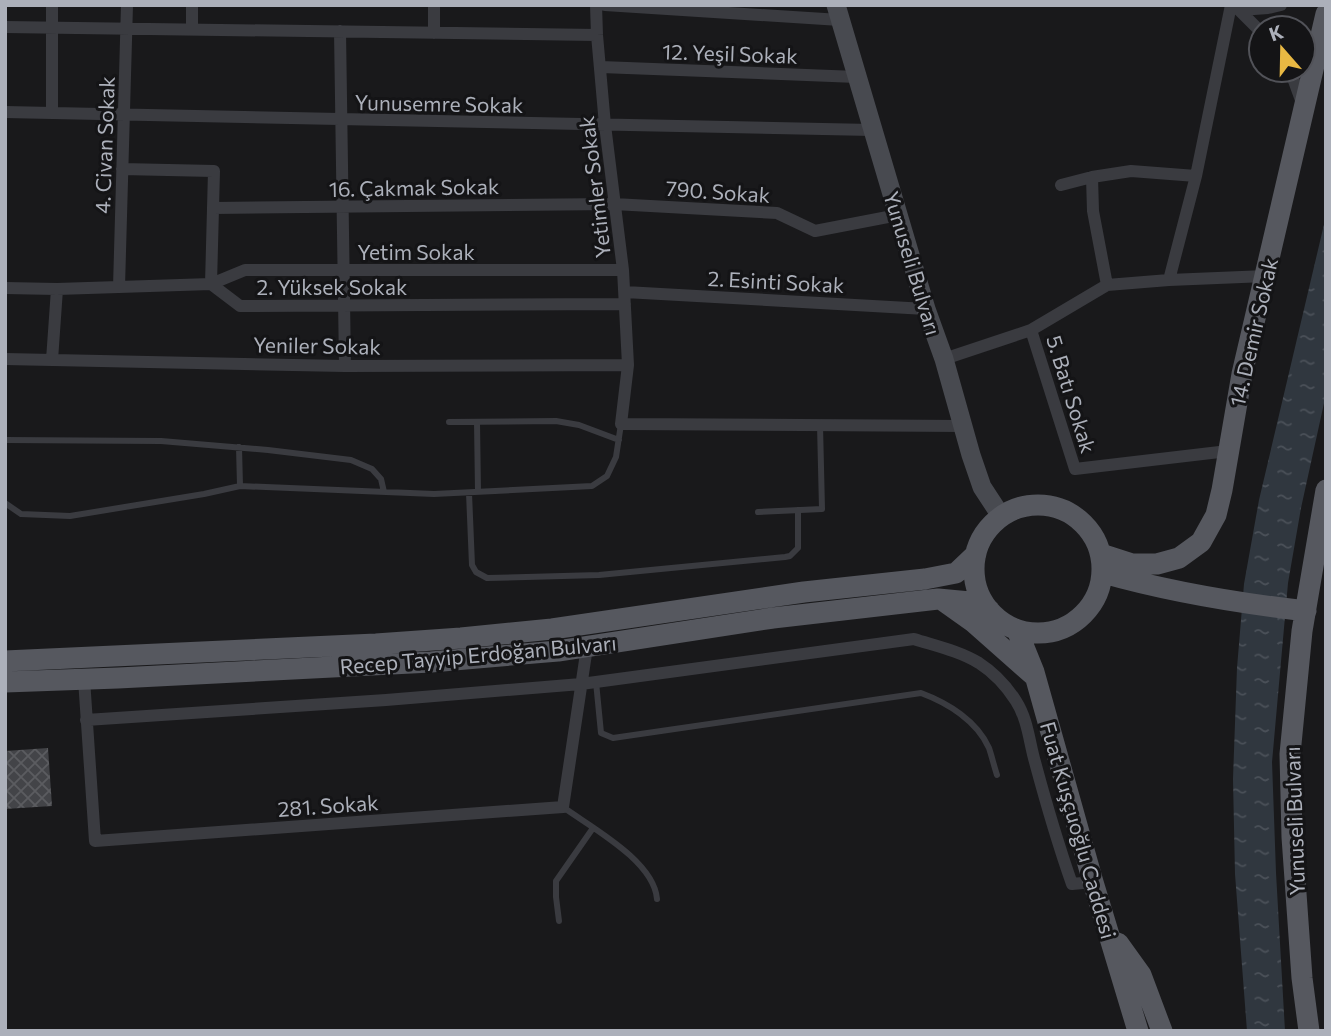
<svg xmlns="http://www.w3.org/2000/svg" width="1331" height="1036" font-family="Commissioner,sans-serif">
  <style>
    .water { fill: url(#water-ripples) }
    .building { fill: url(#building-cross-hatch) }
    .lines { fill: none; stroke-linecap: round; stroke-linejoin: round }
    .lane { stroke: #3a3b40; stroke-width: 6 }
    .street { stroke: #3a3b40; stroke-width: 12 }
    .secondary { stroke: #484a50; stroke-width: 19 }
    .primary { stroke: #56585f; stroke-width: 21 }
    .labels { text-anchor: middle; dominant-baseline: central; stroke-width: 6; stroke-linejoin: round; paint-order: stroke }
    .street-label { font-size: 21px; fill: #acb0ba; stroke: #141416 }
  </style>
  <defs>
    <pattern id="water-ripples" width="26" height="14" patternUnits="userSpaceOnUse" patternTransform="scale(1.75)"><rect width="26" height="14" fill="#30373f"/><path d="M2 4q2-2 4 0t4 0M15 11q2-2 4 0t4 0" fill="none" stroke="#4b5159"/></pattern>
    <pattern id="building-cross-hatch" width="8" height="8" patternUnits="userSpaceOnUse" patternTransform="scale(1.75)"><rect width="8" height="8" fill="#434448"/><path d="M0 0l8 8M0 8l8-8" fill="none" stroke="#5b5c60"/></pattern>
  </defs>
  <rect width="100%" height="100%" fill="#19191b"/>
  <path class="water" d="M1326,216V394L1301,508L1288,583L1272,762L1276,873L1285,1031H1247L1235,874L1233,779L1237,668L1244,584L1259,500Z"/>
  <path class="building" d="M48,748L52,806L5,809V751Z"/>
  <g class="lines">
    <path class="lane" d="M449,422L556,421L579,425L619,440
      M477,422L478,492
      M5,440L161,441L268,450L351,460L372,469L381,479L384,492
      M239,447L240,486
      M469,493L472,565L476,572L487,578L599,575L785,557L790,556L798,548V510
      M5,503L21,514L70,516L204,494L240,486L434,494L592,486L607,476L616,457L621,424
      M758,512L822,509L820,425
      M596,682L601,733L613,738L921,693C948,703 977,721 989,748C992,757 994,766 997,775
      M563,807C592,828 654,861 657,899
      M559,921L556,897V881L593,828"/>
    <path class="street" d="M52,5V113
      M192,5V29
      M434,5V33
      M596,5L597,35L605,125L623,270L628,365L621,424L963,426
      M605,5L840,20
      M1237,8L1261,32
      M1240,10L1268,8L1281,5
      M5,27L597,35
      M340,31L345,366
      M601,67L857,77
      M1290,70L1302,103
      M5,112L872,130
      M122,169L214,171L211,284L245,270H623
      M1092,177L1093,211L1107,285
      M1061,185L1092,177L1131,171L1196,176
      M213,208L614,204L777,213L815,231L898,215
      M1169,280L1196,176L1231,5
      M119,287L127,5
      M5,288L57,289L211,284L240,306L625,304
      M625,292L926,309
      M1031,330L1075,469L1228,451
      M5,359L345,366L628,365
      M944,359L1031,330L1107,285L1169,280L1266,276
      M52,360L57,289
      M84,679L95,841L563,807L587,647
      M86,720L386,700L581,684L914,639C936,646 959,651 979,663C993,672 1007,687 1016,701C1028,720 1029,741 1035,762C1046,803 1058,844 1072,884L1093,882"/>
    <path class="secondary" d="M836,5L926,309L944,359L971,455L982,487L1001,516"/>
    <path class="primary" d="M974 569a64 64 0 1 1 128 0a64 64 0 1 1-128 0Z
      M1101,554L1132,564H1157L1179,558L1201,542L1216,515L1222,490L1242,374L1326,14
      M1103,573C1170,592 1237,603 1306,611
      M942,600L973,622L1033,675
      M1017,630L1034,672L1093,882L1138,1031
      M5,661L376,644L461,638L552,629L804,592L925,579L956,573L976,554
      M5,682L118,678L431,662L558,651L773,618L938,599L970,602L989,610
      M1118,943L1141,975L1162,1031
      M1309,1031L1302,978L1292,837L1290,754L1302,631L1326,490"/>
  </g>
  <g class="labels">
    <g class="street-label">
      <text transform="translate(730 53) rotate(2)">12. Yeşil Sokak</text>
      <text transform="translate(439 103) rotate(1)">Yunusemre Sokak</text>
      <text transform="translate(104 145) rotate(-88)">4. Civan Sokak</text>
      <text transform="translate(414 187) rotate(-1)">16. Çakmak Sokak</text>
      <text transform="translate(594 187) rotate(-97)">Yetimler Sokak</text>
      <text transform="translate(718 191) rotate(4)">790. Sokak</text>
      <text x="416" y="251">Yetim Sokak</text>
      <text transform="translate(913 263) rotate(73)">Yunuseli Bulvarı</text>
      <text transform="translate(776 281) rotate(3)">2. Esinti Sokak</text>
      <text x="332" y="286">2. Yüksek Sokak</text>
      <text transform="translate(1253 332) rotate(-77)">14. Demir Sokak</text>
      <text transform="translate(317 345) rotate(1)">Yeniler Sokak</text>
      <text transform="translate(1072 394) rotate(73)">5. Batı Sokak</text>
      <text transform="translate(478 654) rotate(-5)">Recep Tayyip Erdoğan Bulvarı</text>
      <text transform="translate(328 805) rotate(-4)">281. Sokak</text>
      <text transform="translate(1294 821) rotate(-92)">Yunuseli Bulvarı</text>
      <text transform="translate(1079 830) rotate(74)">Fuat Kuşçuoğlu Caddesi</text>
    </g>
  </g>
  <rect width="1331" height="1036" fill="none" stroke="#acb0ba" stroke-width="14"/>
  <g transform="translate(1282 49) rotate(340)"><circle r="33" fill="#141416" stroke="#515258" stroke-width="2"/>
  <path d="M0-5L12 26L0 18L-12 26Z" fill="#e9b943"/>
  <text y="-10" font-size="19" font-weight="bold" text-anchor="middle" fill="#acb0ba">K</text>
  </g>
</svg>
